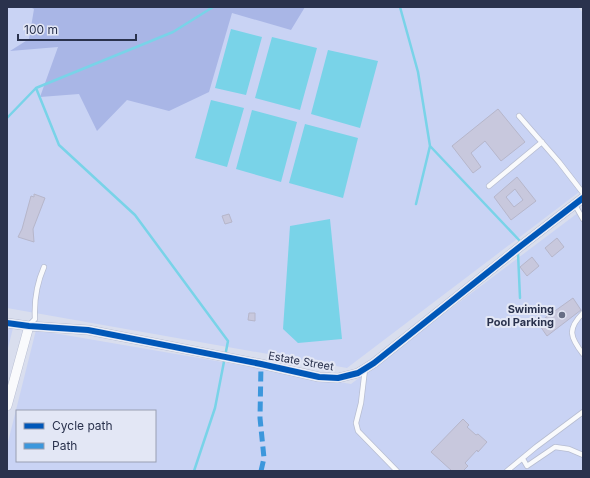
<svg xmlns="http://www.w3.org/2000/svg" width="590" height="478" font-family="Inter,sans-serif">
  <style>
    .green { fill: #c9d3f4; fill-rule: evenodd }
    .forest { fill: #a9b6e6 }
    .water { fill: #79d3e8 }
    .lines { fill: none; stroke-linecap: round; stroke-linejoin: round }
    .stream { stroke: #79d3e8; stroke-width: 2.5 }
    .building { fill: #c8c8dd; stroke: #b6b6ca; fill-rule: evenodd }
    .service-casing { stroke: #b7bdd1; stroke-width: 6 }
    .minor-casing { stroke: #b7bdd1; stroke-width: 10 }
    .service { stroke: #f9fafc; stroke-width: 4.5 }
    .minor { stroke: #f9fafc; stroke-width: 9 }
    .quiet { stroke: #3c97dc; stroke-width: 5; stroke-dasharray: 10 5; stroke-linecap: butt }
    .cycleway-casing { stroke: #e3e7f5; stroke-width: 8 }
    .cycleway { stroke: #0057b8; stroke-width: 6 }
    .poi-dot { fill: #676e85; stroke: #e3e7f5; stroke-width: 1.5 }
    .labels { text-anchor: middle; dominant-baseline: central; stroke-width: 4; stroke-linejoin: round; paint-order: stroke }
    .poi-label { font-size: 11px; font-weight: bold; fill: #2a324d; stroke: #e3e7f5; text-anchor: end }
    .street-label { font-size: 11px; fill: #2a324d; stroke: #e3e7f5 }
  </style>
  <rect width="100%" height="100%" fill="#d9deee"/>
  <path class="green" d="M7,7H578L583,13V189L347,368L7,308Z
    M583,209V471H7V446L36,330L351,384ZM17,411H155V461H17Z
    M7,327L13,328L7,352Z"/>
  <path class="forest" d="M30,7H305L291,30L232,13L209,92L169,111L127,100L97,131L79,94L40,97L58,47L10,51L29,39L34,9Z"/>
  <path class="water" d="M231,29L262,37L246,95L215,88Z
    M272,37L317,48L300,110L255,98Z
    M328,50L378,61L360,128L311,114Z
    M211,100L244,108L227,167L195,158Z
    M252,110L297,122L281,182L236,169Z
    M305,124L358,138L343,198L289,183Z
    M330,219L342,339L298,343L283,329L290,226Z"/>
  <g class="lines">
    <path class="stream" d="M400,7L418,72L430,146L416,204
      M36,88L59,145L135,215L228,341L215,408L194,471
      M7,118L36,88L173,32L213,7
      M430,146L520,241
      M518,253L520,298"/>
  </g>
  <path class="building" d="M498,109L525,142L501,161L485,141L471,153L481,167L473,173L452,146Z
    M517,177L536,201L511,220L494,197ZM515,189L523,200L514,207L506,197Z
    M34,194L45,198L33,229L34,242L18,237L22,229L31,196L34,197Z
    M229,214L232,222L225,224L222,216Z
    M557,238L564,247L552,257L545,248Z
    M532,257L539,266L527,276L520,267Z
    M573,298L581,310L547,336L538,323Z
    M249,313H255V321L248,320Z
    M463,419L469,425L467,427L476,435L478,434L487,442L478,452L477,450L465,463L468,466L463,471H452L431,452Z"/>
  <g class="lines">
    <g class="service-casing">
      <path id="service" d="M519,116L559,162L583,193
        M489,186L542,142
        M575,205L583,219
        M583,313C567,329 570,337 583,354
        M29,325L35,319C34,301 37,283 44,267
        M365,369L361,403L356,423L358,431L397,471
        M523,459L527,466L555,447L569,449L583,455
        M507,471L536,447L583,412"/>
    </g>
    <g class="minor-casing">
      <path id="minor" d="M7,323L29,326L88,330L261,364L319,377L338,378L358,373L374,363L522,245L583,198
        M7,406L29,326"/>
    </g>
    <use href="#service" class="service"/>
    <use href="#minor" class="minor"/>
    <path class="quiet" d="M261,471L264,458L260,418L261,364"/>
    <g class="cycleway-casing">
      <path id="cycleway" d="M7,323L29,326L88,330L261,364L319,377L338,378L358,373L374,363L522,245L583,198"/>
    </g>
    <use href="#cycleway" class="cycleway"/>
  </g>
  <circle class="poi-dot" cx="562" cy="315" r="4"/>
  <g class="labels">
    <g class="poi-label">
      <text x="554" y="309">Swiming<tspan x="554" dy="13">Pool Parking</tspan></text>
    </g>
    <g class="street-label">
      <text transform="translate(301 361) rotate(10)">Estate Street</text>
    </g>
  </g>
  <rect width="590" height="478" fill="none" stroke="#2a324d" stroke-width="16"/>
  <rect x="16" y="410" width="140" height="52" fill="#e3e7f5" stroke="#999fb2"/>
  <rect x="24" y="423" width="20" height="6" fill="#0057b8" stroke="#999fb2"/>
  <text x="52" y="430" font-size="12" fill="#2a324d">Cycle path</text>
  <rect x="24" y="443" width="20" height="6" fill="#3c97dc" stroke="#999fb2"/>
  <text x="52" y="450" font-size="12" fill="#2a324d">Path</text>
  <path d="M18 34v6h118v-6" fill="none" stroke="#2a324d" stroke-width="2"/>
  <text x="24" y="34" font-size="12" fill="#2a324d" stroke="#e3e7f5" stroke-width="3" paint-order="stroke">100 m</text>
</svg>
